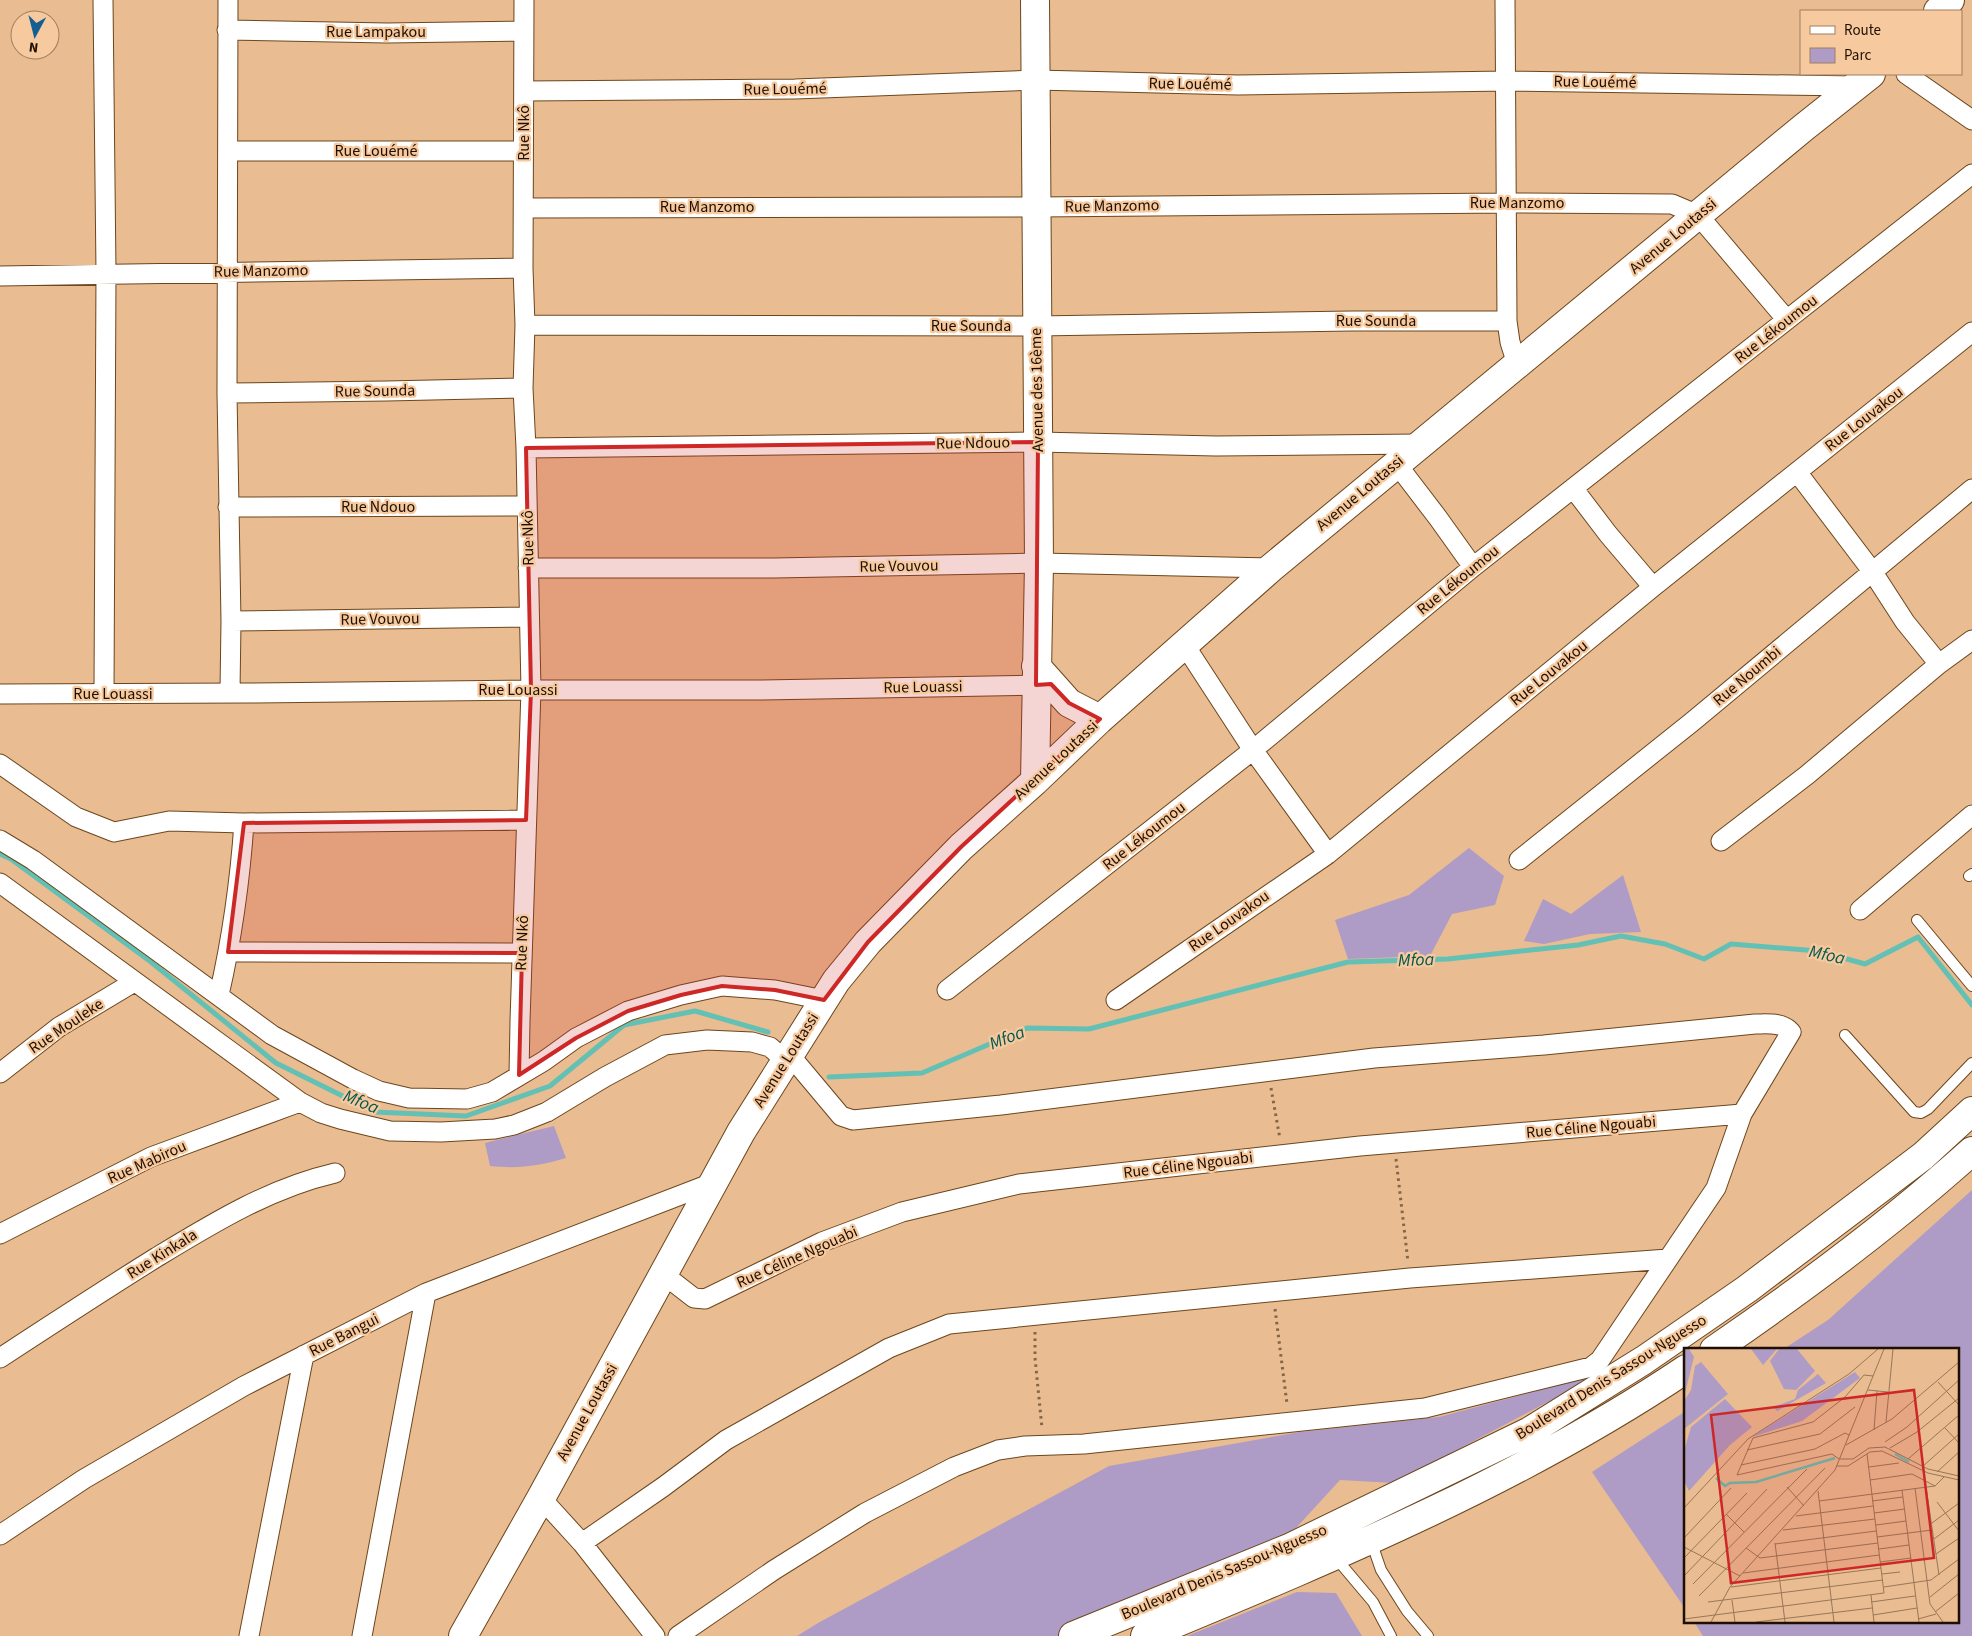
<svg xmlns="http://www.w3.org/2000/svg" width="1972" height="1636" font-family="'Source Sans 3',sans-serif">
  <style>
    .green { fill: #ae9cc6 }
    .lines { fill: none; stroke-linecap: round; stroke-linejoin: round }
    .stream { stroke: #63c0b4; stroke-width: 5 }
    .service-casing { stroke: #6c461d; stroke-width: 12 }
    .minor-casing { stroke: #6c461d; stroke-width: 21 }
    .secondary-casing { stroke: #6c461d; stroke-width: 30 }
    .primary-casing { stroke: #6c461d; stroke-width: 30 }
    .path { stroke: #836549; stroke-width: 3; stroke-dasharray: 2.5 4; stroke-linecap: butt }
    .service { stroke: #fff; stroke-width: 10 }
    .minor { stroke: #fff; stroke-width: 19 }
    .secondary { stroke: #fff; stroke-width: 28 }
    .primary { stroke: #fff; stroke-width: 28 }
    .marked { fill: #cd2726; fill-opacity: 0.2; stroke: #cd2726; stroke-width: 4; stroke-linejoin: round }
    .labels { text-anchor: middle; dominant-baseline: central; stroke-width: 4.5; stroke-linejoin: round; paint-order: stroke }
    .street-label { font-size: 16px; fill: #1f0f02; stroke: #f6c99e }
    .water-label { font-size: 18px; font-style: italic; fill: #035850; stroke: #f6c99e }
    .inset-river { fill: none; stroke: #63c0b4; stroke-width: 2.5 }
    .inset-road { fill: none; stroke: #987758; stroke-width: 1 }
    .view { fill: #cd2726; fill-opacity: 0.15; stroke: #cd2726; stroke-width: 2.5 }
    .inset-edge { fill: none; stroke: #1f0f02; stroke-width: 2.5 }
  </style>
  <rect width="100%" height="100%" fill="#e9bc91"/>
  <path class="green" d="M1469,848L1504,876L1495,905L1452,914L1430,956L1348,959L1335,920L1409,895Z
    M1623,875L1641,932L1590,934L1544,944L1524,941L1543,899L1571,914Z
    M554,1126L566,1158C539,1166 519,1169 490,1166L485,1143Z
    M1972,1190V1636H1703L1694,1622H1958V1350H1782L1828,1320Z
    M1603,1373L1394,1483L1340,1480L1296,1528L1061,1636H797L818,1623L1109,1466L1300,1432L1439,1417Z
    M1686,1411V1610L1592,1472Z
    M1297,1592L1336,1593L1362,1636H1187Z"/>
  <g class="lines">
    <path class="stream" d="M0,854L11,859L151,962L276,1063L375,1112L466,1116L550,1086L624,1025L695,1011L768,1032
      M829,1077L922,1073L1027,1028L1089,1029L1348,962L1448,959L1578,945L1621,936L1665,944L1704,959L1731,944L1818,951L1865,964L1918,937L1972,1005"/>
    <g class="service-casing">
      <path id="service" d="M1969,876L1972,874
        M1917,920L1972,986
        M1845,1035L1914,1112L1921,1113L1928,1109L1972,1063
        M1371,1541L1381,1570L1407,1611L1428,1636
        M1335,1557L1373,1602L1391,1636"/>
    </g>
    <g class="minor-casing">
      <path id="minor" d="M103,0L106,273L104,693
        M228,0L227,393L231,621L230,692
        M1505,0L1507,321L1510,342L1517,364
        M227,30L387,33L524,31
        M1906,74L1972,120
        M524,91L795,89L1036,80L1238,85L1506,81L1857,86
        M228,151H523
        M524,208L1036,207L1507,203L1672,204L1698,215L1787,320
        M0,276L523,268
        M525,325L1037,326L1352,321H1507
        M227,393L387,391L523,388
        M526,448L1038,442L1216,446L1419,444
        M1396,463L1438,518L1473,567
        M1797,472L1872,571L1905,622L1939,664
        M1573,488L1608,534L1653,587
        M228,507L527,506
        M528,568H774L1039,563L1271,568
        M231,621L529,617
        M1184,644L1253,750L1328,854
        M0,694L246,693L531,690H760L1049,685
        M0,764L76,817L114,832L169,821L244,823L526,820
        M0,840L33,860L272,1035L353,1079L379,1091L409,1098L467,1099L492,1092L544,1061L576,1038L628,1011L681,995L722,986L775,990L824,1000
        M1721,841L1807,775L1939,664L1972,640
        M1519,860L1692,722L1972,489
        M0,883L300,1102L321,1113L340,1119L390,1131L441,1132L495,1129L514,1125L547,1112L605,1077L665,1045L707,1040L752,1042L770,1047L785,1060
        M1860,910L1972,815
        M228,952L522,953
        M947,990L1253,750L1473,567L1972,174
        M219,995C232,938 240,881 244,823
        M1116,1000L1328,854L1653,587L1972,332
        M0,1073L59,1027L134,982
        M519,1075L520,1021L531,690L526,448L523,388L525,325L523,268L524,0
        M0,1234L151,1157L300,1102
        M663,1274L694,1298L705,1299L822,1242L902,1212L1019,1184L1360,1146L1742,1114
        M0,1358C52,1324 104,1290 157,1257C213,1223 270,1188 335,1173
        M541,1498L582,1543L655,1636
        M0,1535L84,1479L244,1386L426,1293L712,1183
        M582,1543L663,1487L726,1440L889,1348L949,1324L1410,1278L1668,1259
        M249,1636L304,1355
        M362,1636L426,1293
        M678,1636L774,1570L865,1513L954,1467L998,1450L1025,1446L1084,1444L1425,1408L1591,1367L1600,1360L1716,1188L1742,1114L1791,1032C1782,1022 1768,1024 1755,1024L1544,1045L1374,1058L1001,1105L853,1120L841,1116L789,1054"/>
    </g>
    <g class="secondary-casing">
      <path id="secondary" d="M1035,0L1039,563L1035,781
        M1938,11L1950,0
        M1036,666L1069,703L1100,719
        M463,1636L541,1498L741,1132L836,981L868,942L961,847L1035,781L1100,719L1271,568L1803,128L1871,74"/>
    </g>
    <g class="primary-casing">
      <path id="primary" d="M1714,1350C1803,1289 1892,1223 1972,1151
        M1073,1636L1289,1548L1530,1431L1644,1360L1747,1289L1923,1156L1972,1111
        M1145,1636C1330,1559 1518,1482 1686,1369"/>
    </g>
    <path class="path" d="M1271,1088L1280,1139
      M1396,1159L1408,1262
      M1275,1309L1287,1404
      M1035,1332V1358L1042,1428"/>
    <use href="#service" class="service"/>
    <use href="#minor" class="minor"/>
    <use href="#secondary" class="secondary"/>
    <use href="#primary" class="primary"/>
  </g>
  <path class="marked" d="M1038,442L1036,685L1051,684L1069,703L1100,719L961,847L868,942L824,1000L775,990L722,986L681,995L628,1011L576,1038L519,1075L522,953L228,952L244,823L526,820L531,690L526,448Z"/>
  <g class="labels">
    <g class="street-label">
      <text x="376" y="32">Rue Lampakou</text>
      <text transform="translate(1595 82) rotate(1)">Rue Louémé</text>
      <text transform="translate(1190 84) rotate(1)">Rue Louémé</text>
      <text transform="translate(785 89) rotate(-1)">Rue Louémé</text>
      <text transform="translate(524 133) rotate(-90)">Rue Nkô</text>
      <text x="376" y="151">Rue Louémé</text>
      <text x="1517" y="203">Rue Manzomo</text>
      <text transform="translate(1112 206) rotate(-1)">Rue Manzomo</text>
      <text x="707" y="207">Rue Manzomo</text>
      <text transform="translate(1673 236) rotate(-40)">Avenue Loutassi</text>
      <text transform="translate(261 271) rotate(-1)">Rue Manzomo</text>
      <text x="1376" y="321">Rue Sounda</text>
      <text x="971" y="326">Rue Sounda</text>
      <text transform="translate(1776 329) rotate(-38)">Rue Lékoumou</text>
      <text transform="translate(1037 390) rotate(-91)">Avenue des 16ème</text>
      <text transform="translate(375 391) rotate(-1)">Rue Sounda</text>
      <text transform="translate(1864 419) rotate(-38)">Rue Louvakou</text>
      <text transform="translate(973 443) rotate(-1)">Rue Ndouo</text>
      <text transform="translate(1360 493) rotate(-40)">Avenue Loutassi</text>
      <text x="378" y="507">Rue Ndouo</text>
      <text transform="translate(528 538) rotate(-91)">Rue Nkô</text>
      <text transform="translate(899 566) rotate(-1)">Rue Vouvou</text>
      <text transform="translate(1458 580) rotate(-39)">Rue Lékoumou</text>
      <text transform="translate(380 619) rotate(-1)">Rue Vouvou</text>
      <text transform="translate(1549 673) rotate(-39)">Rue Louvakou</text>
      <text transform="translate(1747 676) rotate(-40)">Rue Noumbi</text>
      <text transform="translate(923 687) rotate(-1)">Rue Louassi</text>
      <text x="518" y="690">Rue Louassi</text>
      <text x="113" y="694">Rue Louassi</text>
      <text transform="translate(1056 760) rotate(-43)">Avenue Loutassi</text>
      <text transform="translate(1144 836) rotate(-38)">Rue Lékoumou</text>
      <text transform="translate(1229 921) rotate(-35)">Rue Louvakou</text>
      <text transform="translate(522 943) rotate(-88)">Rue Nkô</text>
      <text transform="translate(66 1026) rotate(-34)">Rue Mouleke</text>
      <text transform="translate(786 1060) rotate(-58)">Avenue Loutassi</text>
      <text transform="translate(1591 1127) rotate(-5)">Rue Céline Ngouabi</text>
      <text transform="translate(147 1162) rotate(-24)">Rue Mabirou</text>
      <text transform="translate(1188 1165) rotate(-7)">Rue Céline Ngouabi</text>
      <text transform="translate(162 1254) rotate(-32)">Rue Kinkala</text>
      <text transform="translate(797 1257) rotate(-24)">Rue Céline Ngouabi</text>
      <text transform="translate(344 1335) rotate(-27)">Rue Bangui</text>
      <text transform="translate(1611 1377) rotate(-32)">Boulevard Denis Sassou-Nguesso</text>
      <text transform="translate(587 1412) rotate(-61)">Avenue Loutassi</text>
      <text transform="translate(1224 1572) rotate(-23)">Boulevard Denis Sassou-Nguesso</text>
    </g>
    <g class="water-label">
      <text transform="translate(1827 955) rotate(12)">Mfoa</text>
      <text transform="translate(1416 960) rotate(-2)">Mfoa</text>
      <text transform="translate(1007 1038) rotate(-21)">Mfoa</text>
      <text transform="translate(361 1102) rotate(22)">Mfoa</text>
    </g>
  </g>
  <g transform="translate(1684 1348)">
    <rect width="275" height="275" fill="#e9bc91"/>
    <path d="M0,1H5L10,9L0,49ZM67,1H93L79,17ZM95,1H113L131,23L112,42L100,41L86,13ZM17,14L44,46L0,81V53L7,42L11,18ZM171,24L176,30L118,73L68,89ZM134,26L142,35L93,63L89,59L111,51L114,42ZM41,51L68,79L46,97L5,143L0,133V103L7,79Z" fill="#ae9cc6"/>
    <path class="inset-river" d="M211,106L225,114M32,130L41,138L46,135L72,134L151,110"/>
    <path class="inset-road" d="M254,34L275,57M184,42L204,44M202,74L209,1M261,80L275,95M190,82L193,43M201,94L223,79L275,32M162,97L208,71L275,14M206,100L233,84L275,50M63,102L136,86L171,59M155,111L148,106L53,127L69,90L129,74L161,49L180,27L189,28M156,111H169L185,100L201,99L244,121L275,128M224,111L275,67M57,117L131,101L161,85L165,87M153,118H164L186,104L198,103L244,125L275,132M185,119L215,115M238,119L275,86M253,124L275,104M186,132L228,126L251,138M103,139L120,158M242,139L255,227M231,140L246,256L259,274M218,142L235,274M134,143L150,274M135,153L251,138L260,129M188,153L219,149M253,154L275,183M0,160L64,91L165,26L194,1M190,165L221,161M42,166L60,184M112,168L189,158M248,175L275,155M192,177L222,173M99,182L191,171M193,189L248,182M0,190L47,140M250,191L275,172M91,195L101,274M91,196L192,183M0,199L56,228M62,200L76,210L194,195M195,201L225,197M252,206L275,190M0,210L63,145M196,214L227,210M59,225L195,207M198,226L216,224M0,228L83,141M9,236L123,121M47,239L197,220M200,239L247,232L275,211M187,247L190,274M15,248L141,120M246,249L275,226M48,252L51,274M24,254L199,232M187,254L231,248M251,264L275,245M189,267L233,260M0,271L200,245L183,106M234,271L252,266M27,274L46,239L151,122L200,1M72,274L188,260"/>
    <path class="view" d="M230,42L250,210L47,235L27,67Z"/>
    <rect width="275" height="275" class="inset-edge"/>
  </g>
  <rect x="1800" y="10" width="162" height="65" fill="#f6c99e" stroke="#a07f60"/>
  <rect x="1810" y="26" width="25" height="8" fill="#ffffff" stroke="#a07f60"/>
  <text x="1844" y="35" font-size="15" fill="#1f0f02">Route</text>
  <rect x="1810" y="48" width="25" height="15" fill="#ae9cc6" stroke="#a07f60"/>
  <text x="1844" y="60" font-size="15" fill="#1f0f02">Parc</text>
  <g transform="translate(35 35) rotate(187)"><circle r="24" fill="#f6c99e" stroke="#a07f60"/>
  <path d="M0-4L9 19L0 12L-9 19Z" fill="#135f92"/>
  <text y="-8" font-size="14" font-weight="bold" text-anchor="middle" fill="#1f0f02">N</text>
  </g>
</svg>
